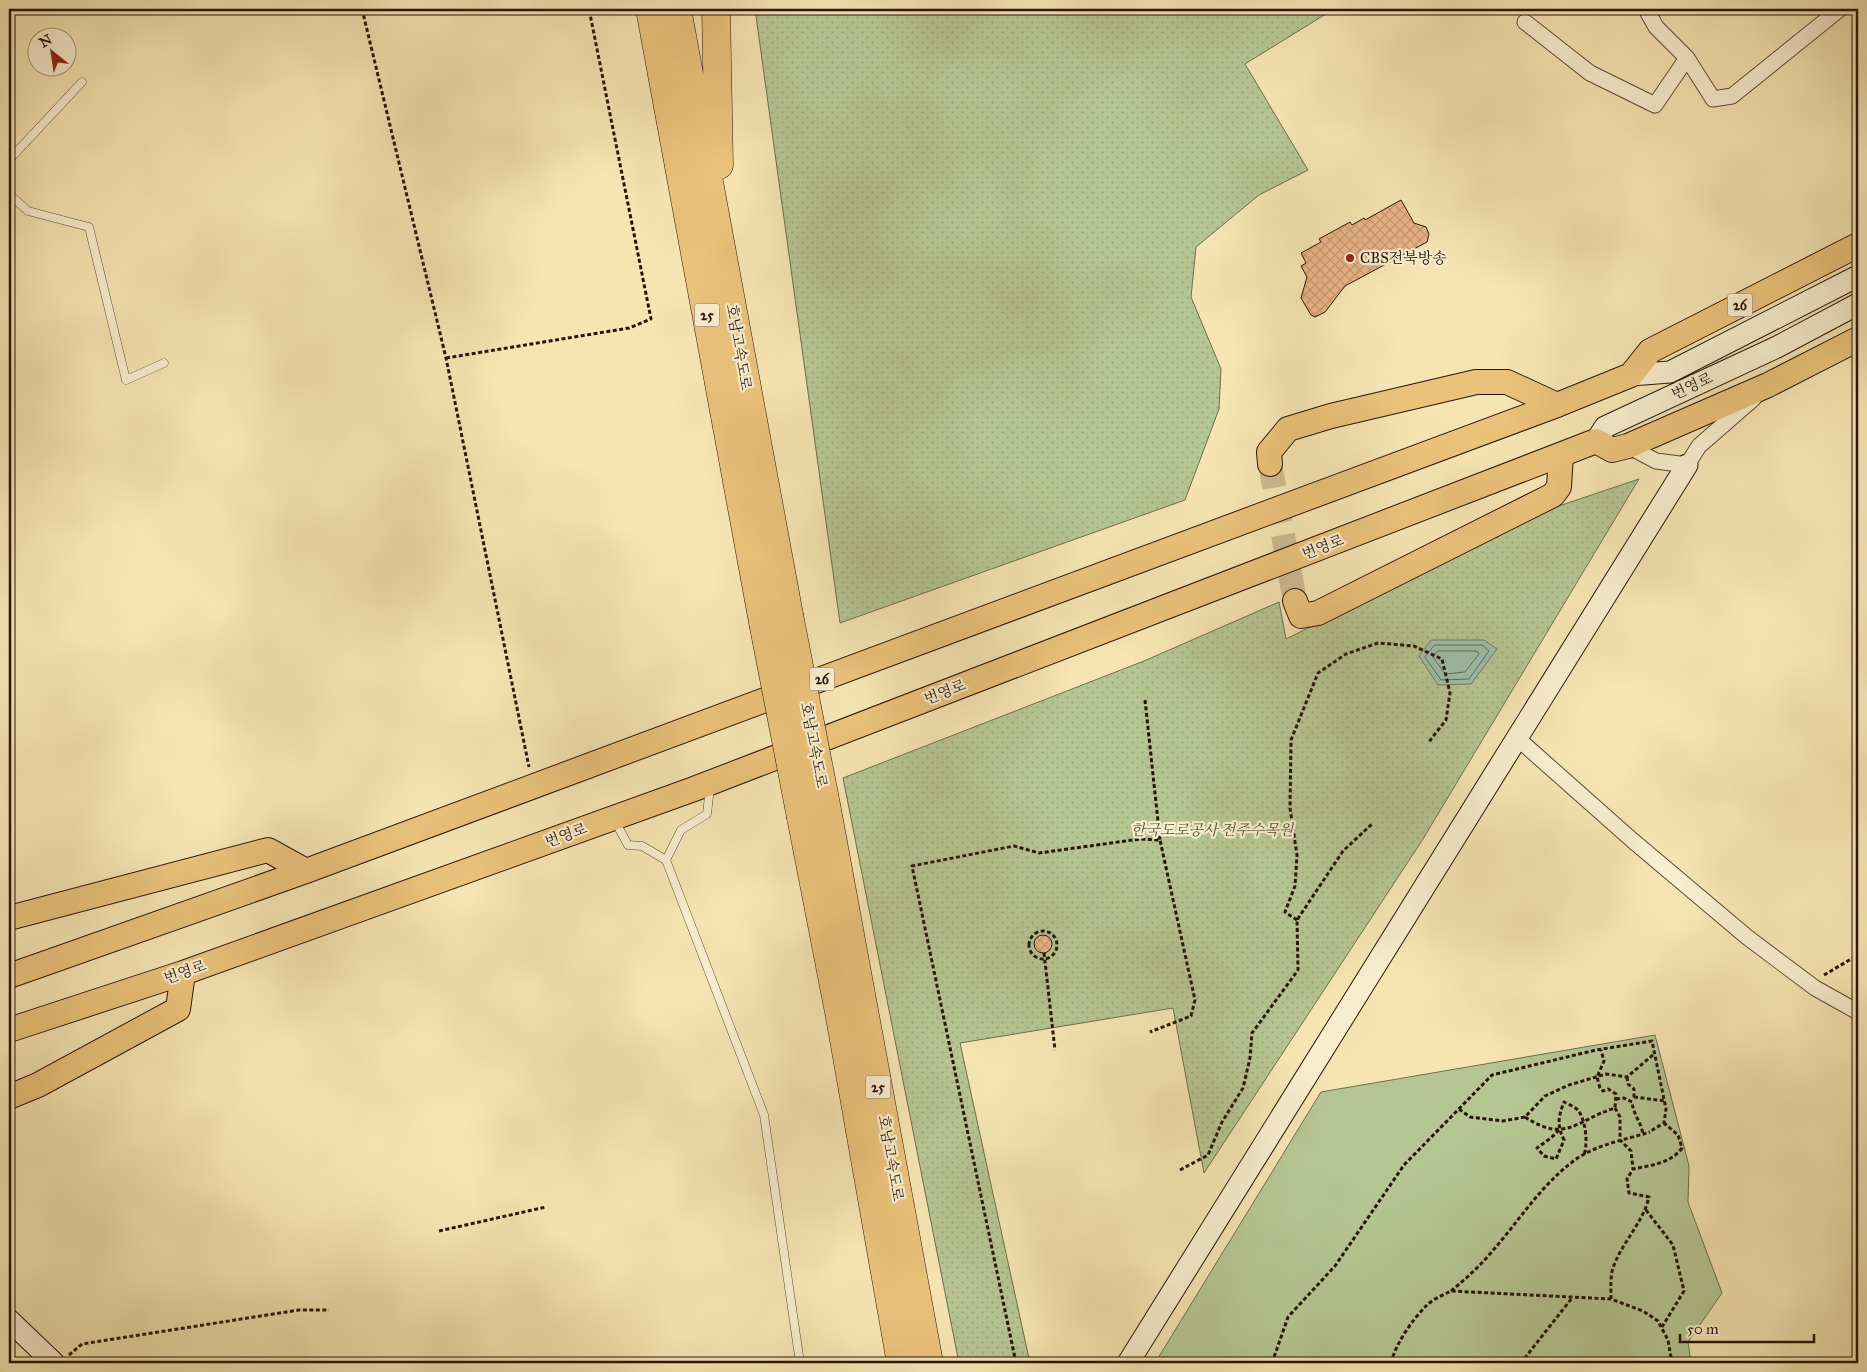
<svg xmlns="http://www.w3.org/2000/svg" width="1867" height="1372" font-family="'IM FELL Great Primer','Noto Serif KR',serif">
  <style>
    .park { fill: url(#park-dots); stroke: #706d4e }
    .garden { fill: #b6c692; stroke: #706d4e }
    .water { fill: #9dbfa9; stroke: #6f7b6a }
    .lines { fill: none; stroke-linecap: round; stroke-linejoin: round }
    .shore { stroke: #636a5a; stroke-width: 1 }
    .building { fill: url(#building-cross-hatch); stroke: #29140b }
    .primary-tunnel { stroke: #cdbb91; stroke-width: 24; stroke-dasharray: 24 12; stroke-linecap: butt }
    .lane-casing { stroke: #5c4835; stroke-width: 9 }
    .street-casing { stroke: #5c4835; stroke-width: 17 }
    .secondary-casing { stroke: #29140b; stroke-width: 23 }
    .primary-casing { stroke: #29140b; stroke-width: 26 }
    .highway-casing { stroke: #29140b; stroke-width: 29 }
    .path { stroke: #29140b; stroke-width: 3; stroke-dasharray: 4 2.5; stroke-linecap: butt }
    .lane { stroke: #f9eece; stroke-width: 8 }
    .street { stroke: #f9eece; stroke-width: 15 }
    .secondary { stroke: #f9eece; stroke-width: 21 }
    .primary { stroke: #ebc27a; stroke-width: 24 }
    .highway { stroke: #ebc27a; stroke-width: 28 }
    .highway-bridge-casing { stroke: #29140b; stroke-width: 29; stroke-linecap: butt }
    .highway-bridge { stroke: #ebc27a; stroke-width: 28 }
    .poi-dot { fill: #8f2418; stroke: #f9eece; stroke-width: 2 }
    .labels { text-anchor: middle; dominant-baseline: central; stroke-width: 4.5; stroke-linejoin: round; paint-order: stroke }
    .shield { fill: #f9eece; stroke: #675546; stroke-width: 1 }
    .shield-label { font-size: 14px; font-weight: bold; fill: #29140b }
    .poi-label { font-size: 15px; fill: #29140b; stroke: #f9eece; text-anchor: start }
    .street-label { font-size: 15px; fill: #29140b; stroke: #f9eece }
    .park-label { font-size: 15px; font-style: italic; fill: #5a523a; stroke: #f9eece }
  </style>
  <defs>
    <pattern id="park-dots" width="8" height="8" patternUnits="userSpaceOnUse" patternTransform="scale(1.25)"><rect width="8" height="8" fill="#b6c692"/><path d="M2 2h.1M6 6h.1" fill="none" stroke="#9ca97d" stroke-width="1.8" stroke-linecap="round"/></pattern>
    <pattern id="building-cross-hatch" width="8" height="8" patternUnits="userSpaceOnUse" patternTransform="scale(1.25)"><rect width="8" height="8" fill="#e9b387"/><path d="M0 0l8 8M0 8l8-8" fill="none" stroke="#c89973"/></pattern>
  </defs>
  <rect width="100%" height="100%" fill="#f6e5b3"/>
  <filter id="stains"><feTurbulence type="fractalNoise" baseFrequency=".004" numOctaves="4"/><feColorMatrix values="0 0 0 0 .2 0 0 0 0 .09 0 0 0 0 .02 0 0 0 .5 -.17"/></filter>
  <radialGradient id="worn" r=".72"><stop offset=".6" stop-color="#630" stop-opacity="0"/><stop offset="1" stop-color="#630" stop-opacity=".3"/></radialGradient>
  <path class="park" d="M755,9H1334L1245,64L1308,170L1259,195L1196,247L1191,297L1221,369L1219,409L1185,500L840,623Z
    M1639,479L1423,839L1204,1173L1173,1008L960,1043L1030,1363H959L843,778L1144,661L1279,602L1286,639L1538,513Z"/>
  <path class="garden" d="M1655,1035L1689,1166L1688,1202L1722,1293L1688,1342L1691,1363H1155L1321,1092Z"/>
  <path class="water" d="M1431,640H1484L1497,649L1471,684L1438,685L1419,656Z"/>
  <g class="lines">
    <path class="shore" d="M1435,645H1482L1489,651L1469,679L1441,680L1425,657Z
      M1438,651H1477L1479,654L1465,672L1445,674L1433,657Z"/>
  </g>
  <path class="building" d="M1401,200L1414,223L1426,227L1429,234L1427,242L1345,286L1325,312L1315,317L1311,315L1301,298L1307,277L1301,266L1306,263L1301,253L1321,242L1319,239L1350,222L1352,225L1364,218L1365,220Z
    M1034 944a9 9 0 1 1 18 0a9 9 0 1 1-18 0Z"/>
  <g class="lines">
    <path class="primary-tunnel" d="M1270,464L1295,601"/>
    <g class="lane-casing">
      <path id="lane" d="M9,160L82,82
        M9,194L28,211L89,227L126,380L164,363
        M615,821L628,845L642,846L666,860L764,1115L800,1363
        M666,860L681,830L707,814L710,787"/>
    </g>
    <g class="street-casing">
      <path id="street" d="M1646,9L1656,27L1687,58L1713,99L1732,96L1840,9
        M1525,22L1590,73L1655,105L1687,58
        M1628,446L1656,461L1687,465L1699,446L1754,398
        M1517,738L1632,840L1747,937L1815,988L1858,1012"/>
    </g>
    <g class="secondary-casing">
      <path id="secondary" d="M1631,375L1670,372L1858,276
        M1596,441L1605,427L1777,347L1858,304
        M9,1320L54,1363
        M1128,1363L1687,465"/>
    </g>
    <g class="primary-casing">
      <path id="primary" d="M1270,464L1269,452L1288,429L1331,416L1476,382H1507L1557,405
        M1295,601L1301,616L1318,613L1553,495L1559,487L1561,455
        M9,918L268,850L306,871
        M9,976L306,871L1557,405L1631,375L1650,351L1858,245
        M9,1030L183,973L694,789L1596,441L1612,450L1628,446L1768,385L1858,339
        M9,1097L38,1085L178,1009L183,973"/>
    </g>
    <g class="highway-casing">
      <path id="highway" d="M650,9L763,622
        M677,9L789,615
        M716,9L719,165
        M827,810L929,1363
        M801,817L840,1017L901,1363"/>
    </g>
    <path class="path" d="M362,9L446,358L529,767
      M446,358L629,328L651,319L589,9
      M1145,700L1160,840
      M1297,920L1285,912L1295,886L1297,855L1290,808L1291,740L1318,673L1346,654L1378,643L1414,646L1442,659L1450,693L1446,720L1428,743
      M1029 945a14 14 0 1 1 28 0a14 14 0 1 1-28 0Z
      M1044,953L1055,1050
      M1824,975L1858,955
      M1627,1077L1628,1084L1634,1089V1098
      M1634,1097L1665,1101
      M1616,1099L1624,1098L1632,1102C1633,1114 1641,1122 1643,1134
      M1615,1108L1620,1117V1140L1631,1151L1633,1169
      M1459,1109L1470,1117L1503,1121L1525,1117L1545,1096L1569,1085L1606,1074L1627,1077L1654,1054
      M1525,1117C1566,1144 1576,1120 1615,1108L1616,1094L1608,1089L1603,1091L1600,1088L1597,1077L1604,1061L1601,1050
      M1559,1130L1551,1138L1537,1148L1544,1156L1556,1159L1564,1140C1557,1126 1558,1117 1564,1102C1568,1104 1575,1107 1578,1110C1586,1121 1588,1143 1584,1155
      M1180,1170L1208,1155L1222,1122L1243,1088L1250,1058L1252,1033L1298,970L1297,920L1343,851L1373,823
      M1646,1210L1673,1245L1684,1291L1662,1327
      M439,1231L546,1207
      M1451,1291C1467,1278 1482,1264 1495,1248C1521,1218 1542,1184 1575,1160C1597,1144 1625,1140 1650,1132
      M1611,1299C1611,1289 1610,1277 1613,1268C1622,1242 1643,1223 1649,1197L1629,1193L1627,1179L1633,1169C1651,1165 1670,1164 1682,1148L1678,1135L1664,1123
      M69,1355L82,1344L299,1310H329
      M1016,1363L912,866L1014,846L1039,853L1140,839L1160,840L1195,1000L1191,1016L1150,1032
      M1272,1363L1288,1317L1335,1266L1404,1165L1492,1075L1596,1050L1652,1041L1666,1109L1664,1123L1649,1132
      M1391,1363C1396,1343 1412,1320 1427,1305C1433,1299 1443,1295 1451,1291L1611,1299L1643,1311L1658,1321L1668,1340L1672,1363
      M1528,1363L1524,1359L1572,1298"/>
    <use href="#lane" class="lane"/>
    <use href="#street" class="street"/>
    <use href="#secondary" class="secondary"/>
    <use href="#primary" class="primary"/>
    <use href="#highway" class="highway"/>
    <g class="highway-bridge-casing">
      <path id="highway-bridge" d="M789,615L827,810
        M763,622L801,817"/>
    </g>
    <use href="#highway-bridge" class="highway-bridge"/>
  </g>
  <circle class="poi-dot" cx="1350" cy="258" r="5"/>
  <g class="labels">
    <g class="shield">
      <rect x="1727.5" y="293.5" width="25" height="23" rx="4"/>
      <rect x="694.5" y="303.5" width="25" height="23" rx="4"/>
      <rect x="809.5" y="667.5" width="25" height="23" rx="4"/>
      <rect x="865.5" y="1075.5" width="25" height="23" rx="4"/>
    </g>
    <g class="shield-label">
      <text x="1740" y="305">26</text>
      <text x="707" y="315">25</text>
      <text x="822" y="679">26</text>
      <text x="878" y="1087">25</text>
    </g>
    <g class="poi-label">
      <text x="1360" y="258">CBS전북방송</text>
    </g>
    <g class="street-label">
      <text transform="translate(739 347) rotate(80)">호남고속도로</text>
      <text transform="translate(1692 386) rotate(-25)">번영로</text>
      <text transform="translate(1323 547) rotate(-21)">번영로</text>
      <text transform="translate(945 692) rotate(-21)">번영로</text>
      <text transform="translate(814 745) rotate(79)">호남고속도로</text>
      <text transform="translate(566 835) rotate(-20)">번영로</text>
      <text transform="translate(185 972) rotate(-19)">번영로</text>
      <text transform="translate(891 1158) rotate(80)">호남고속도로</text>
    </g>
    <g class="park-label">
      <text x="1212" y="830">한국도로공사 전주수목원</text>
    </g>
  </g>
  <rect width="1867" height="1372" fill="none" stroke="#f6e5b3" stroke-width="30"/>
  <rect x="10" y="10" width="1847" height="1352" fill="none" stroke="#29140b" stroke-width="2.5"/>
  <rect x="15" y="15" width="1837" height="1342" fill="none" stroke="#29140b"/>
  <g transform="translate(52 52) rotate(330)"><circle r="24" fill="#f9eece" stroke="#a69780"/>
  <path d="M0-4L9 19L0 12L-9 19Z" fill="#8f2418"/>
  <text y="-8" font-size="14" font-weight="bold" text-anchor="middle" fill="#29140b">N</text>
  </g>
  <path d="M1680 1334v8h134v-8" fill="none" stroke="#29140b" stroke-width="2.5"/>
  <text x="1687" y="1334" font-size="15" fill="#29140b" stroke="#f9eece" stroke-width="4" paint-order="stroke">50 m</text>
  <rect width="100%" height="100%" filter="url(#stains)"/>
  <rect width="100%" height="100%" fill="url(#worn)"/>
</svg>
